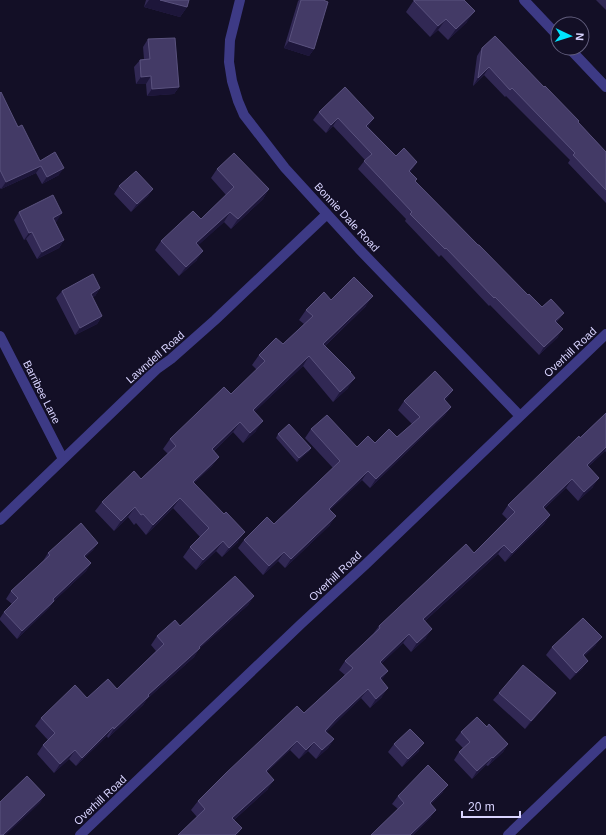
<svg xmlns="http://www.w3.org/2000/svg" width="606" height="835" font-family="Arial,sans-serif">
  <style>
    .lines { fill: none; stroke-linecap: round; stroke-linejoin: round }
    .street { stroke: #3d3a85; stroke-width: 10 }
    .wall { fill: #312854 }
    .shaded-wall { fill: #1d163a }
    .building { fill: #433a66; stroke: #5a527e }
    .labels { text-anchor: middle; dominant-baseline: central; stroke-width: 3.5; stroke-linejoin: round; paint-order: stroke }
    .street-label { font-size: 11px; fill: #d9d4ff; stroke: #130f26 }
  </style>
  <rect width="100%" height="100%" fill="#130f26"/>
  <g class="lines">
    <path class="street" d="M240,0L230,40L229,62L232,81L238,101L244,115L285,168L359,249L520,416
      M524,0L558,36
      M569,48L606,87
      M0,336L63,459
      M0,520L157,369L171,359L215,320L327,214
      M80,835L301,624L366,564L606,334
      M508,835L606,741"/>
  </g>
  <path class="wall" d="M146,0H189L187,7L180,17L144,7Z
    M299,0H301L314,49L309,56L284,48L298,1Z
    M414,0L467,22L448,40L438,30L430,37L406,12Z
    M596,0H606V10Z
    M148,39L176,57L179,87L174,94L147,96L146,84H136L134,67L140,60L144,59L143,47Z
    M482,48L578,122L606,152V203L568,163L570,160L506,96L505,97L484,75L473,86L477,56Z
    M0,93L18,127L40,161L59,175L42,184L36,173L1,189L0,188Z
    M319,112L369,126L368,127L396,156L417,162L410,172L417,179L415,181L478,245L528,295L542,307L564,313L556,323L558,337L539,355L490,305L489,306L441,255L439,257L405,221L406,219L358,169L365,160L333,126L326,133L313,120Z
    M217,169L269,189L263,199L231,229L224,222L198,245L197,260L179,276L155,250L161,241L201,219L226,195L211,178Z
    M119,186L153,189L148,196L131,212L114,194Z
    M19,212L57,221L55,222L64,240L59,248L37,259L26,239L24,240L14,220Z
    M100,288L95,296L92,297L102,316L97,324L75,335L56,298L62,291Z
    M331,300L366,306L325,346L350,373L348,388L333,402L303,366L254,412L256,431L243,443L233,432L214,451L219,457L212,466L194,483L238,542L222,557L216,551L196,570L183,557L190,547L200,537L173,508L146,535L136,523L134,525L128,517L114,531L95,511L102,502L141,479L168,454L163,449L170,439L231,394L257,370L252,365L259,355L283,344L304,324L299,320L306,310Z
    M453,390L445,401L451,407L445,415L370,488L362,480L330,510V525L285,568L278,561L263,575L238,548L244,540L274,524L333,468L305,438L311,429L357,447L375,443L397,437L412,424L398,410L404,401Z
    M606,413V452L605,451L588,467L593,487L578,501L566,488L544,509L550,515L544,524L505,562L498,554L425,621L426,638L411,652L403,643L381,664L382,697L370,708L361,698L330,728L326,732L334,739L328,748L316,759L308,751L299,759L290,750L267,772L268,789L234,820L242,828L237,835H178L197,817L191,810L198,801L304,713L345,675L339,670L345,661L373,634L379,626L474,553L507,519L502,514L508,505Z
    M278,434L311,448L309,451L297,462L276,438Z
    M98,543L93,550L85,557L91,563L86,571L54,601L49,608L17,639L0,620V618L4,612L12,604L6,599L11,591L43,561L48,553Z
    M254,596L248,605L199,649L194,657L147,699L143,705L108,738L107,736L76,766L69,759L54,773L37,754L43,745L48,740L35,726L41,718L87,698L117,689L156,651L151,645L157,636Z
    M596,645L584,656L583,668L570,680L546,655L552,647Z
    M499,693H556L550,701L525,729L493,700Z
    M487,727L508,744L503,752L488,766L486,765L472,779L454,760L459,752L463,748L455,740L461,732Z
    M394,744L419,751L402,767L388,752Z
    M443,792L431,804V817L413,835H371L398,809L392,804L398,796Z"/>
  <path class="shaded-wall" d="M149,0H160L187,7L180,17L144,7Z
    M475,11L467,22L448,40L456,29Z
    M446,19L438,30L430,37L438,26Z
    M289,41L314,49L309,56L284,48Z
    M489,67L484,75L473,86L478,78Z
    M151,76L146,84H136L141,77Z
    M179,87L174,94L147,96L152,89Z
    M338,118L333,126L326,133L331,125Z
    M374,118L369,126L361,133L366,126Z
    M417,162L412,170L404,178L409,171Z
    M41,166L36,173L1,189L6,182Z
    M64,168L59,175L42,184L47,177Z
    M153,189L148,196L131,212L137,204Z
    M269,189L263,199L231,229L238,219Z
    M230,212L224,222L190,253L196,243Z
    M62,213L57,221L47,226L53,218Z
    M32,232L26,239L24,240L29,233Z
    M64,240L59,248L37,259L42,252Z
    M203,251L197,260L179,276L186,267Z
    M100,288L95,296L85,301L91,294Z
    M373,296L366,306L316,354L323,344Z
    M564,313L558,320L550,329L555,321Z
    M102,316L97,324L75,335L80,328Z
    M563,329L558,337L539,355L544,347Z
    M309,356L303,366L246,420L253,410Z
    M355,378L348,388L333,402L340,392Z
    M453,390L447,399L438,408L444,399Z
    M451,407L445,415L370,488L376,479Z
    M263,421L256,431L243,443L250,433Z
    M240,422L233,432L205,459L212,449Z
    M606,447V449L605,451L580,474L587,465Z
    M311,448L309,451L297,462L299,458Z
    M219,457L212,466L186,491L193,482Z
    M368,471L362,480L323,517L329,509Z
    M599,478L593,487L578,501L584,492Z
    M572,479L566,488L536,516L543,507Z
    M180,498L173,508L146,535L153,525Z
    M135,507L128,517L114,531L121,521Z
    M550,515L544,524L505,562L512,553Z
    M336,516L330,525L285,568L291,559Z
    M245,532L238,542L222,557L229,548Z
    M223,541L216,551L196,570L203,560Z
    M98,543L93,550L79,564L84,556Z
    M504,545L498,554L417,628L423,619Z
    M284,552L278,561L263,575L269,566Z
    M91,563L86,571L54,601L49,608L17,639L22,631L53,599Z
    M254,596L248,605L199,649L194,657L147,699L143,705L108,738L114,729L148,695L199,647Z
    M432,629L426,638L411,652L417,643Z
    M409,634L403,643L374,671L380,662Z
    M602,637L596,645L578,663L583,655Z
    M588,661L583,668L570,680L576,673Z
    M388,671L382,680L373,687L380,678Z
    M388,688L382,697L370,708L376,699Z
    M368,689L361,698L319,740L325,731L336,719Z
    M556,693L550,701L525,729L531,721Z
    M113,727L107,736L76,766L82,758Z
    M334,739L328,748L316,759L322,750Z
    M297,741L290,750L259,780L266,771Z
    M314,742L308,751L299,759L306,750Z
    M424,743L419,751L402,767L408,759Z
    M508,744L503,752L488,766L493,758Z
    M75,750L69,759L54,773L60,764Z
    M492,757L486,765L472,779L477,771Z
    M274,780L268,789L226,827L232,818Z
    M448,785L443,792L424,811L430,803Z
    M45,795L40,803L6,835H3Z
    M436,810L431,817L413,835H410Z
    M242,828L237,835H235Z"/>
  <path class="building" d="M160,0H189L187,7Z
    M301,0H323L328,2L314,49L289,41Z
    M414,0H464L475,11L456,29L446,19L438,26L414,1Z
    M495,36L544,87L545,86L579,121L578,122L606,152V190L573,155L575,153L512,88L510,90L489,67L478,78L482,48Z
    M175,38L179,87L152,89L151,76L141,77L140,60L150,59L148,39Z
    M345,87L374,118L366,126L396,156L404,148L417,162L409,171L417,179L415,181L478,245H479L528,295L529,294L542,307L551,299L564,313L555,321L563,329L544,347L495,297L494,298L446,248L445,249L410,214L412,212L364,161L372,154L338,118L331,125L319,112Z
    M1,92L18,127L22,125L40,161L55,152L64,168L47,177L41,166L6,182L0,170V93Z
    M234,153L269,189L238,219L230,212L196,243L203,251L186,267L161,241L193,211L201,219L234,187L217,169Z
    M136,171L153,189L137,204L119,186Z
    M53,195L62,213L53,218L64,240L42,252L32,232L29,233L19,212Z
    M93,274L100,288L91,294L102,316L80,328L62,291Z
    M354,277L373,296L323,344L351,372H350L355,378L340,392L309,356L253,410L263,421L250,433L240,422L212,449L219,457L193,482L224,514L226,512L245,532L229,548L223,541L203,560L190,547L209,528L180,498L153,525L143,514L141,515L135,507L121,521L102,502L134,471L141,479L176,446L170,439L224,387L231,394L265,361L259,355L276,338L283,344L313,316L306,310L324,292L331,300Z
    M435,371L453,390L444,399L451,407L376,479L368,471L329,509L336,516L291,559L284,552L269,566L244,540L267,517L274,524L340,461L311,429L327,415L357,447L368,436L375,443L389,429L397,437L420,417L404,401Z
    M606,413V447L587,465L599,478L584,492L572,479L543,507L550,515L512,553L504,545L423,619L432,629L417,643L409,634L380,662L388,671L380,678L388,688L376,699L368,689L336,719L325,731L334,739L322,750L314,742L306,750L297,741L266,771L274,780L232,818L242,828L235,835H178L205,809L198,801L226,773L297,706L304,713L353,668L345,661L380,628L379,626L466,544L474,553L515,512L508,505L579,436L580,438Z
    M289,424L311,448L299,458L278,434Z
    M81,523L98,543L84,556L91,563L53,599L54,601L22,631L4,612L18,598L11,591L50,555L48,553Z
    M235,576L254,596L199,647L200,648L148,695L149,696L114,729L113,727L82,758L75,750L60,764L43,745L55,733L41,718L75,685L87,698L108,679L117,689L164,644L157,636L175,620L180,626Z
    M583,618L602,637L583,655L588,661L576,673L552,647Z
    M523,665L556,693L531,721L499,693Z
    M477,717L487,727L489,724L508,744L493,758L492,757L477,771L459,752L470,742L461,732Z
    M410,729L424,743L408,759L394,744Z
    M428,765L448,785L430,803L436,810L410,835H371L404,803L398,796Z
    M27,776L45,795L3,835H0V802Z"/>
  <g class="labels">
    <g class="street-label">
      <text transform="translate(347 217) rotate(47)">Bonnie Dale Road</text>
      <text transform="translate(570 352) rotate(-43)">Overhill Road</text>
      <text transform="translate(155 357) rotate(-41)">Lawndell Road</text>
      <text transform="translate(42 392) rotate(63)">Barribee Lane</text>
      <text transform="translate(335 576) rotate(-43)">Overhill Road</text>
      <text transform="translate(100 800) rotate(-43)">Overhill Road</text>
    </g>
  </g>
  <g transform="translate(570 36) rotate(94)"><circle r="19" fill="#130f26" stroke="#625e7d"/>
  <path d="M0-3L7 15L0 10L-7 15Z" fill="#00e5ff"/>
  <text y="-6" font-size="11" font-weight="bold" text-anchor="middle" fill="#d9d4ff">N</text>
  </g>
  <path d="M462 811v6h58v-6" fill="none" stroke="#d9d4ff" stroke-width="2"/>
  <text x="468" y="811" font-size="12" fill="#d9d4ff" stroke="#130f26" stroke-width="3" paint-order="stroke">20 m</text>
</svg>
